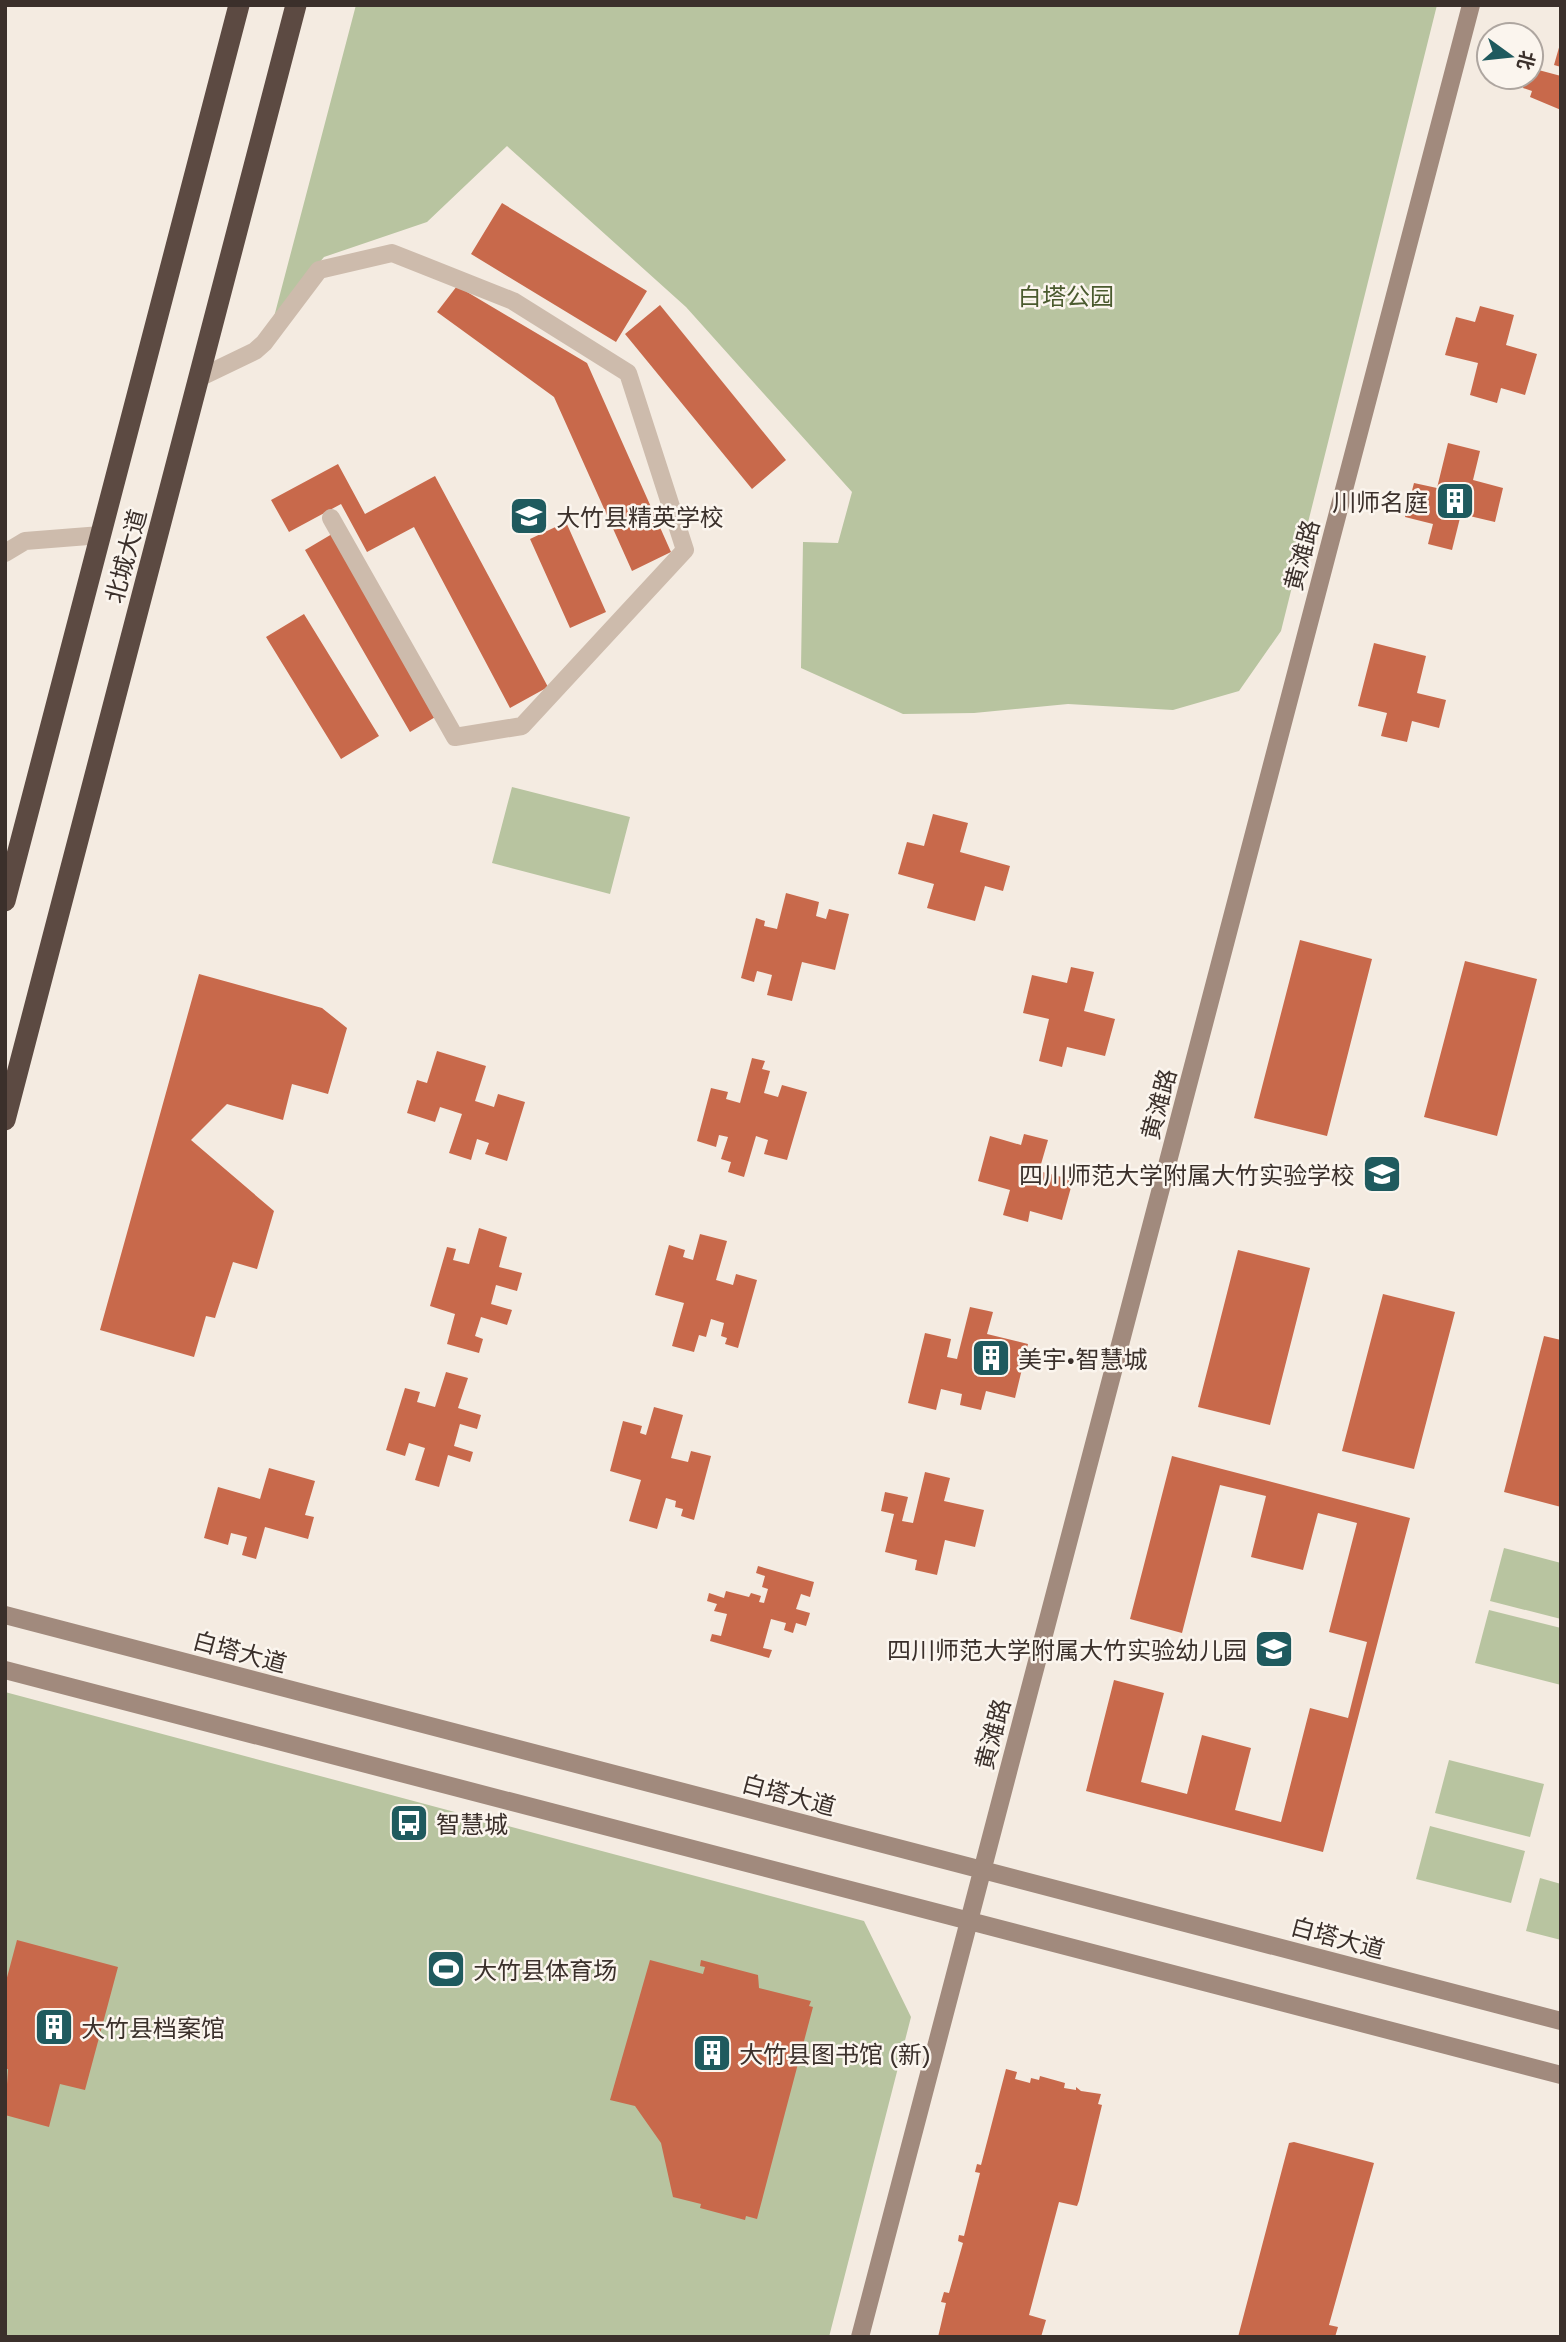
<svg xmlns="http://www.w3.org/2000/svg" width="1566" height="2342" font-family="'Golos Text','Noto Sans SC',sans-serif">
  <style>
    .green { fill: #b8c4a0 }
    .building { fill: #c8694b }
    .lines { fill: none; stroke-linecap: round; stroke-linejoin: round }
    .street { stroke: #cdbbac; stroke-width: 18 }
    .secondary { stroke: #a18a7d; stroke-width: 18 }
    .highway { stroke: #5c4a42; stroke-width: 21 }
    .labels { text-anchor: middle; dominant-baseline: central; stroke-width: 5; stroke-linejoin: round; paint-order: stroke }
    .park-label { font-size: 24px; fill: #4a5a2e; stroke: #fbf5ee }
    .poi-label { font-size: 24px; fill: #3b302b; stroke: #fbf5ee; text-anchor: start }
    .street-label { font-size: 24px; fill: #3b302b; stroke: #fbf5ee }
  </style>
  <rect width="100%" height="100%" fill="#f4ebe1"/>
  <path class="green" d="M356,5H1437L1281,631L1239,691L1173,710L1068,704L974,713L903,714L801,668L803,542L838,543L852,492L686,307L507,146L427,222L324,257L274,317Z
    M512,787L630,817L610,894L492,863Z
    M1504,1548L1561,1563V1619L1490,1601Z
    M1489,1610L1561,1628V1685L1475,1663Z
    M5,1692L864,1921L911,2017L829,2337H5Z
    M1449,1760L1544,1784L1530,1837L1435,1813Z
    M1430,1826L1525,1851L1511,1903L1416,1879Z
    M1540,1878L1561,1884V1940L1526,1931Z"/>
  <path class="building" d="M1560,44H1561V67L1554,65Z
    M1531,68L1561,76V110L1530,97L1532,91L1523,88L1526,77H1531Z
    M502,203L647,291L616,342L471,254Z
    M457,286L587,363L671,552L632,571L554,397L437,312Z
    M660,305L786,460L752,489L625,334Z
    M1480,306L1514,315L1506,345L1537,354L1525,395L1501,388L1497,403L1470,395L1478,363L1445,355L1456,317L1475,322Z
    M1448,443L1480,451L1473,480L1503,488L1495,522L1461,514L1452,550L1428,544L1433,524L1405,517L1414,483L1437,488Z
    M338,464L365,514L435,476L548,687L510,708L414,527L367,552L341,504L289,532L271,500Z
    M566,522L606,612L570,628L530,539Z
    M332,534L437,716L410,732L305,550Z
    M304,614L379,736L341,759L266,637Z
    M1374,643L1426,656L1417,693L1446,700L1439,728L1412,721L1407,742L1381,736L1387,713L1358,706Z
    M933,814L968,823L960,852L1010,866L1003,891L985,886L975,921L927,908L934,884L898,874L907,842L924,846Z
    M786,893L819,902L816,916L826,919L829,909L849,914L835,970L802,962L792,1001L767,995L772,975L757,971L754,982L741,978L756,918L765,921L764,926L777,929Z
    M1300,940L1372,959L1327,1136L1254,1118Z
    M1465,961L1537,979L1497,1136L1424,1117Z
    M1071,967L1094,972L1084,1011L1115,1019L1105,1056L1067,1047L1062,1067L1039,1061L1049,1019L1023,1013L1032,975L1067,983Z
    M199,974L322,1008L347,1028L328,1094L292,1084L283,1120L227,1104L191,1140L274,1211L257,1269L233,1262L215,1318L206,1316L194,1357L100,1330Z
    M437,1051L486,1066L475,1101L494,1107L498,1094L525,1102L507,1161L485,1154L489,1143L477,1139L471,1160L449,1153L462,1114L440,1107L435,1122L407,1113L417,1080L427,1083Z
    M752,1058L765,1061L762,1069L770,1071L764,1093L778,1097L782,1085L807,1092L787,1160L764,1154L768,1140L756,1136L744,1177L728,1172L731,1162L721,1159L728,1137L719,1135L716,1147L697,1141L711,1088L728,1092L726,1099L740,1103Z
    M1024,1134L1048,1140L1039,1171L1073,1180L1062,1220L1030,1211L1028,1222L1003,1215L1010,1190L978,1181L990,1136L1021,1145Z
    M479,1228L507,1237L499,1267L522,1273L517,1291L496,1285L491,1304L512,1310L507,1325L481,1317L475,1336L483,1339L479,1353L447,1344L455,1314L430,1306L447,1247L456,1249L453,1260L469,1264Z
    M700,1234L727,1241L716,1280L733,1285L736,1274L757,1280L738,1348L725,1344L727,1338L721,1336L724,1323L711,1319L706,1337L699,1335L694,1352L672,1346L684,1303L655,1295L669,1245L685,1250L683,1257L693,1260Z
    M1238,1250L1310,1268L1270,1425L1198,1407Z
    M1383,1294L1455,1312L1414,1469L1342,1451Z
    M970,1307L993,1312L987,1334L1028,1344L1015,1398L986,1391L981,1410L960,1405L962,1394L941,1389L936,1410L908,1403L925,1333L951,1339L947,1357L957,1359Z
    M1544,1336L1561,1340V1507L1504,1492Z
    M446,1372L468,1378L458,1408L481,1415L477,1429L460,1424L454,1446L473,1452L470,1462L448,1455L439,1487L415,1480L425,1448L409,1443L405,1456L386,1450L405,1388L420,1392L417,1402L435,1407Z
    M654,1407L683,1415L671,1458L688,1462L691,1451L711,1456L694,1520L681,1516L683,1509L675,1507L676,1501L666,1498L657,1529L629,1521L641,1480L610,1471L623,1421L642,1426L640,1433L646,1435Z
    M1172,1456L1410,1518L1323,1852L1086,1791L1114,1680L1164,1693L1141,1782L1187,1794L1202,1735L1251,1748L1235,1810L1281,1822L1310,1708L1348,1718L1367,1642L1329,1632L1357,1523L1318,1513L1303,1570L1251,1557L1266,1496L1220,1485L1182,1633L1130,1619Z
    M269,1468L315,1481L305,1515L314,1517L308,1539L265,1527L256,1559L242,1555L247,1537L231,1533L228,1545L204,1538L218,1487L260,1499Z
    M925,1472L950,1478L944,1501L984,1510L975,1547L945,1540L937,1575L915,1570L917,1560L885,1552L894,1514L881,1511L885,1492L908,1497L902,1521L913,1523Z
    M758,1566L814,1582L810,1597L801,1594L796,1609L810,1613L806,1626L796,1623L793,1633L784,1630L786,1623L771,1619L763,1648L772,1650L769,1658L710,1641L712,1634L721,1636L727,1614L714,1611L717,1604L707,1601L709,1593L724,1598L726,1591L749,1597L751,1593L761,1596L759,1602L764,1603L768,1589L762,1587L765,1576L756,1573Z
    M17,1940L118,1967L85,2090L60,2084L49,2127L5,2115L8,2069H5V1985Z
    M650,1960L703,1974L705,1967L700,1966L701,1960L758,1975L759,1988L811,2001L809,2006L813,2007L757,2219L746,2216L745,2220L700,2208L701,2204L673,2197L661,2143L635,2106L610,2100Z
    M1006,2069L1017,2072L1015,2079L1030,2083L1031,2078L1039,2080L1040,2076L1065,2083L1064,2088L1076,2090V2087L1081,2091L1101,2094L1098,2104L1102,2105L1079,2201L1077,2206L1059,2202L1029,2315L1046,2320L1041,2337H938L946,2303L941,2302L944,2292L949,2293L963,2243L958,2241L959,2235L964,2236L980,2173L975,2172L977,2164L981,2165Z
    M1294,2142L1374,2163L1329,2325L1338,2327L1335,2337H1238L1289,2143Z"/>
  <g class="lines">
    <path class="street" d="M199,378L255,351L264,343L319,270L392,253L513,301L628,373L685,550L522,726L455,737L331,518
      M5,553L25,541L101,535"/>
    <path class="secondary" d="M5,1615L1561,2021
      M5,1670L1561,2075
      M860,2337L1471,5"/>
    <path class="highway" d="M5,901L239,5
      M5,1120L296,5"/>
  </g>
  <defs>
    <g id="building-square" transform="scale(2.0125)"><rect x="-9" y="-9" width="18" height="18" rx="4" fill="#1f5a5e" stroke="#fbf5ee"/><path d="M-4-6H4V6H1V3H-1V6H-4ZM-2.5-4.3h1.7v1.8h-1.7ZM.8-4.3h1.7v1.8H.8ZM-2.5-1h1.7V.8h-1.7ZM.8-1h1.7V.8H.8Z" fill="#fff"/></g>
    <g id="school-square" transform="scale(2.0125)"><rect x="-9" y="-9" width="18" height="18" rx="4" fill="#1f5a5e" stroke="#fbf5ee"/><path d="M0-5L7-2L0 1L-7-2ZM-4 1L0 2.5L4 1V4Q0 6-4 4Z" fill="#fff"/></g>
    <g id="bus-square" transform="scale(2.0125)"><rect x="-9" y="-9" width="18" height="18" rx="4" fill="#1f5a5e" stroke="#fbf5ee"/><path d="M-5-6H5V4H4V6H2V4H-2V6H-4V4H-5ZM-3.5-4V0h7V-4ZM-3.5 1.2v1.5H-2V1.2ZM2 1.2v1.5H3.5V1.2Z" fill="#fff"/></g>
    <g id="stadium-square" transform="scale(2.0125)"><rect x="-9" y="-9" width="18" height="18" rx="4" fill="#1f5a5e" stroke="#fbf5ee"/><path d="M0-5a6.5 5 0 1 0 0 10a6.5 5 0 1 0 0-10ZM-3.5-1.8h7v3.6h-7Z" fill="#fff"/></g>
  </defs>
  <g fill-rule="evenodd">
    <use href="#building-square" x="1455" y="501"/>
    <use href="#school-square" x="529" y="516"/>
    <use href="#school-square" x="1382" y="1174"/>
    <use href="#building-square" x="991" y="1358"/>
    <use href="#school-square" x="1274" y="1649"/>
    <use href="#bus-square" x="409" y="1823"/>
    <use href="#stadium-square" x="446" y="1969"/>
    <use href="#building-square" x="54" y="2027"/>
    <use href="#building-square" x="712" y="2053"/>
  </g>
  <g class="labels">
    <g class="park-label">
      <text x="1066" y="295">白塔公园</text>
    </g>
    <g class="poi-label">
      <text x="1428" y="501" text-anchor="end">川师名庭</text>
      <text x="556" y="516">大竹县精英学校</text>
      <text x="1355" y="1174" text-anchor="end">四川师范大学附属大竹实验学校</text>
      <text x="1018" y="1358">美宇•智慧城</text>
      <text x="1247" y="1649" text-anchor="end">四川师范大学附属大竹实验幼儿园</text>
      <text x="436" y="1823">智慧城</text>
      <text x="473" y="1969">大竹县体育场</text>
      <text x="81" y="2027">大竹县档案馆</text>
      <text x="739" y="2053">大竹县图书馆 (新)</text>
    </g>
    <g class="street-label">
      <text transform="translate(1301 555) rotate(-75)">黄滩路</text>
      <text transform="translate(125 556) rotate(-75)">北城大道</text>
      <text transform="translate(1158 1104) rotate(-75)">黄滩路</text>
      <text transform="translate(240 1651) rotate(15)">白塔大道</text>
      <text transform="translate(992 1734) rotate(-75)">黄滩路</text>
      <text transform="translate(789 1794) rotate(15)">白塔大道</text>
      <text transform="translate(1338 1937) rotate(15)">白塔大道</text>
    </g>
  </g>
  <rect width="1566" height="2342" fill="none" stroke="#3b302b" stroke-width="14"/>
  <g transform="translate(1510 56) rotate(105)"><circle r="33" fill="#fbf5ee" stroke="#aea6a0" stroke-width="2"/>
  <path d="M0-5L12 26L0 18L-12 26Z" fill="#1f5a5e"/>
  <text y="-10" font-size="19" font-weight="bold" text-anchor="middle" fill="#3b302b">北</text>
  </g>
</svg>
